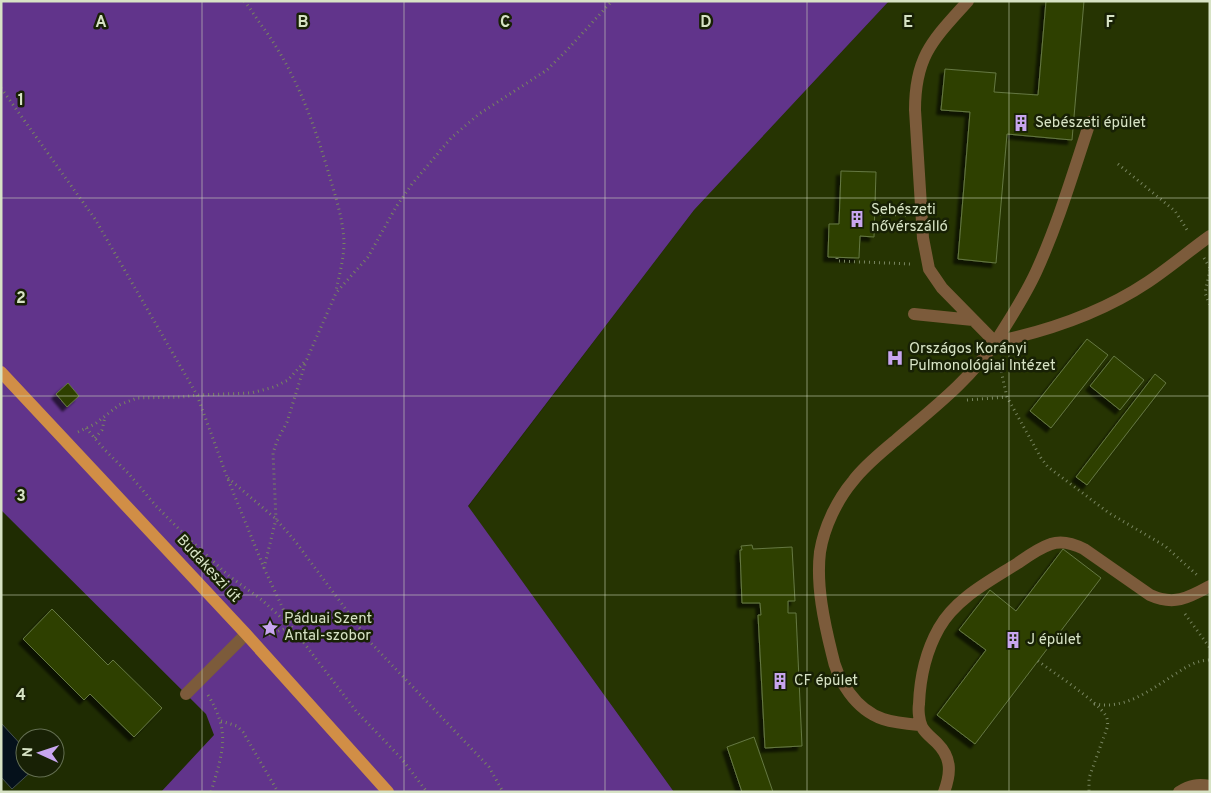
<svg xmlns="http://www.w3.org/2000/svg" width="1211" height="793" font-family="Overpass,sans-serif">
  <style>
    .built { fill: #263402 }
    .forest { fill: #61348b }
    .water { fill: #05111b; stroke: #44504e }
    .building { fill: #2f4103; stroke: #657842; filter: url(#shadow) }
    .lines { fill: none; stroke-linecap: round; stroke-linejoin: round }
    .path { stroke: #788560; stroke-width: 3; stroke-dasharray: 1 4; stroke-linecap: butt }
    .minor { stroke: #7c5b3b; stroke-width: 12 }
    .major { stroke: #d18e46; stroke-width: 12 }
    .grid { fill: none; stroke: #d7e3c5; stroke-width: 1; stroke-opacity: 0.55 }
    .labels { text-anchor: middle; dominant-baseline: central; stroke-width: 5; stroke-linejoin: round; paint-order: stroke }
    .poi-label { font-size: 15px; fill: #d7e3c5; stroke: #182105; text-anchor: start }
    .street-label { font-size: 15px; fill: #d7e3c5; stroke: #182105 }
    .grid-label { font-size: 16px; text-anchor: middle; font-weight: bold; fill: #d7e3c5; stroke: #182105; stroke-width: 5; stroke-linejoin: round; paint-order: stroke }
  </style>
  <defs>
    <filter id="shadow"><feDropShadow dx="-4.5" dy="4.5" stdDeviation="1" flood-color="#0009"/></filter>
  </defs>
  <rect width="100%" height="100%" fill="#1f2c02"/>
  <path class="built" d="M889,1H1210V792H674L468,507L694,210Z"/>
  <path class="forest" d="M1,1H889L694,210L468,506L674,792H161L214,735L206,714L1,510Z"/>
  <path class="water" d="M1,723L25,749V768H35L12,789L1,777Z"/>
  <path class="building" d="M1046,1H1084L1072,140L1007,134L996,263L958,259L970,112L941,110L945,69L996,73L994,92L1038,95Z
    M841,171L876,172L874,237L860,236L859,258L828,257L829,224H839Z
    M1087,339L1108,355L1051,428L1030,411Z
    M1114,356L1144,380L1120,410L1090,386Z
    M1155,374L1166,383L1087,485L1076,477Z
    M68,383L79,396L67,407L56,394Z
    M752,545L753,549L792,547L795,601H788V613H796L802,746L765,748L758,615H761L760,603H742L740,550H742L741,546Z
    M1063,549L1101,578L975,744L937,715L986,650L959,630L990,590L1016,611Z
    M52,609L108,665L113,660L162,708L134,737L90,694L84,700L23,639Z
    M754,737L773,792H742L727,747Z"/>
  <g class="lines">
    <path class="path" d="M244,1C251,9 256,18 262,26C294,69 313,120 328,171C335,195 343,218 344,242C344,259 339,276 336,291
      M1,88L95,219L197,395L227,477L264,568L291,626L356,711L401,758L427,792
      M1118,164L1175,211L1189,233
      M875,214L906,215
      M837,258V261L912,264
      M1204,258L1210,268
      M1210,270L1205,293L1210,305
      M999,362L1007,397L1041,458L1048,467L1109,513L1165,546L1197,575
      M967,400L1007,397
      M86,428L104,449L129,474L156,506L188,538L229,576L262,600L288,624
      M78,432L95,424L119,405L137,398L182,397L197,395L251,393L274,387L288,380L307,359L336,293L368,257L396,207L412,184L451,138L479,114L547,70L568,49L612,1
      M95,438L102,430L105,417
      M228,478L276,519L295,541L371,643L489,767L503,792
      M264,568L276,519L273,453L277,441L287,422L306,361
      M1185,614L1210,648
      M269,635L291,626
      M1038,661C1054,673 1097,701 1106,716C1108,720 1108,724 1107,728L1089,778V792
      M208,695C231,733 223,751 211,792
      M1094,704C1127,710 1151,689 1177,673C1187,666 1198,660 1210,660
      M221,721L237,726L243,732L278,792"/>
    <path class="minor" d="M968,1C934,39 915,55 915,110L923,238L929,269L942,288L995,342C1048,331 1103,312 1148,282C1169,268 1189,251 1210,236
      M914,314L973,320
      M186,694L246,634
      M920,725C908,724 895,723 883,719C856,710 837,680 832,654C824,622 816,585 820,552C824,527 837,500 853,481C865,465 882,452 897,439C932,409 970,380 996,341C1010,319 1025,296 1036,272C1058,224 1073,173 1090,122
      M944,792C951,773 952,758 937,743C932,738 925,733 922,727C919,721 918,710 919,704C920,678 926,651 939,628C956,598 990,581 1018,563C1028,556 1039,548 1051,544C1062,540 1074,544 1084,549L1150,595C1174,606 1188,598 1210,586
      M1179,792C1190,785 1198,784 1210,786"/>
    <path class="major" d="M1,372L246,634L388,792"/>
  </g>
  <path class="grid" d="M202,1V792M404,1V792M605,1V792M807,1V792M1009,1V792M1,198H1210M1,396H1210M1,595H1210"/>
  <defs>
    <g id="building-bare" transform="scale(1.35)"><path d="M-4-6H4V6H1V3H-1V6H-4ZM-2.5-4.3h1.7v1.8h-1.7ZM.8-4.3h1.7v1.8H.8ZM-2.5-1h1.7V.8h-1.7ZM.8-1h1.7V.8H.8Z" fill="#c8a6ef" stroke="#182105" stroke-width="2.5" paint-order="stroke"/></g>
    <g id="hospital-bare" transform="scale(1.35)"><path d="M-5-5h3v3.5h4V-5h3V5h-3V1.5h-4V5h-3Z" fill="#c8a6ef" stroke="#182105" stroke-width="2.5" paint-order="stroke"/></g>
    <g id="sight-bare" transform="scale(1.35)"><path d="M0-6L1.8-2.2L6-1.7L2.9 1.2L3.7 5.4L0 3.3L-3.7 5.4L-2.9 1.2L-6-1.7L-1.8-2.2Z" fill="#c8a6ef" stroke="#182105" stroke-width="2.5" paint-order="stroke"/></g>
  </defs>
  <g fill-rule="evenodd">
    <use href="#building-bare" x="1021" y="123"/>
    <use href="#building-bare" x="857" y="219"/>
    <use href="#hospital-bare" x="895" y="358"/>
    <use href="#sight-bare" x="270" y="628"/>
    <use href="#building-bare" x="1013" y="640"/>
    <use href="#building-bare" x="780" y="681"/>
  </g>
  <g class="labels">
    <g class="poi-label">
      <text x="1035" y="123">Sebészeti épület</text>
      <text x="871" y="210">Sebészeti<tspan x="871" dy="17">nővérszálló</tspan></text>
      <text x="909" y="349">Országos Korányi<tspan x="909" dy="17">Pulmonológiai Intézet</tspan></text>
      <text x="284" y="619">Páduai Szent<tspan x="284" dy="17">Antal-szobor</tspan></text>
      <text x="1027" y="640">J épület</text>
      <text x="794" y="681">CF épület</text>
    </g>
    <g class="street-label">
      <text transform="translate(208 569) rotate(47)">Budakeszi út</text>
    </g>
  </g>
  <g class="grid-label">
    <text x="101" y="27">A</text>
    <text x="303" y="27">B</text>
    <text x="505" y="27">C</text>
    <text x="706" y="27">D</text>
    <text x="908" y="27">E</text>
    <text x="1110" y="27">F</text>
    <text x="21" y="105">1</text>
    <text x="21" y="303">2</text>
    <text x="21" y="501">3</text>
    <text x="21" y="700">4</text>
  </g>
  <rect width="1211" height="793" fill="none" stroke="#d7e3c5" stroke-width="5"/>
  <g transform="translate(40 753) rotate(273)"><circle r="24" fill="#182105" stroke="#646f52"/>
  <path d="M0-4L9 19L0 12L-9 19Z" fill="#c8a6ef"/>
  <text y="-8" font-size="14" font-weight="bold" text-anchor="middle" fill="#d7e3c5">N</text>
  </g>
</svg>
